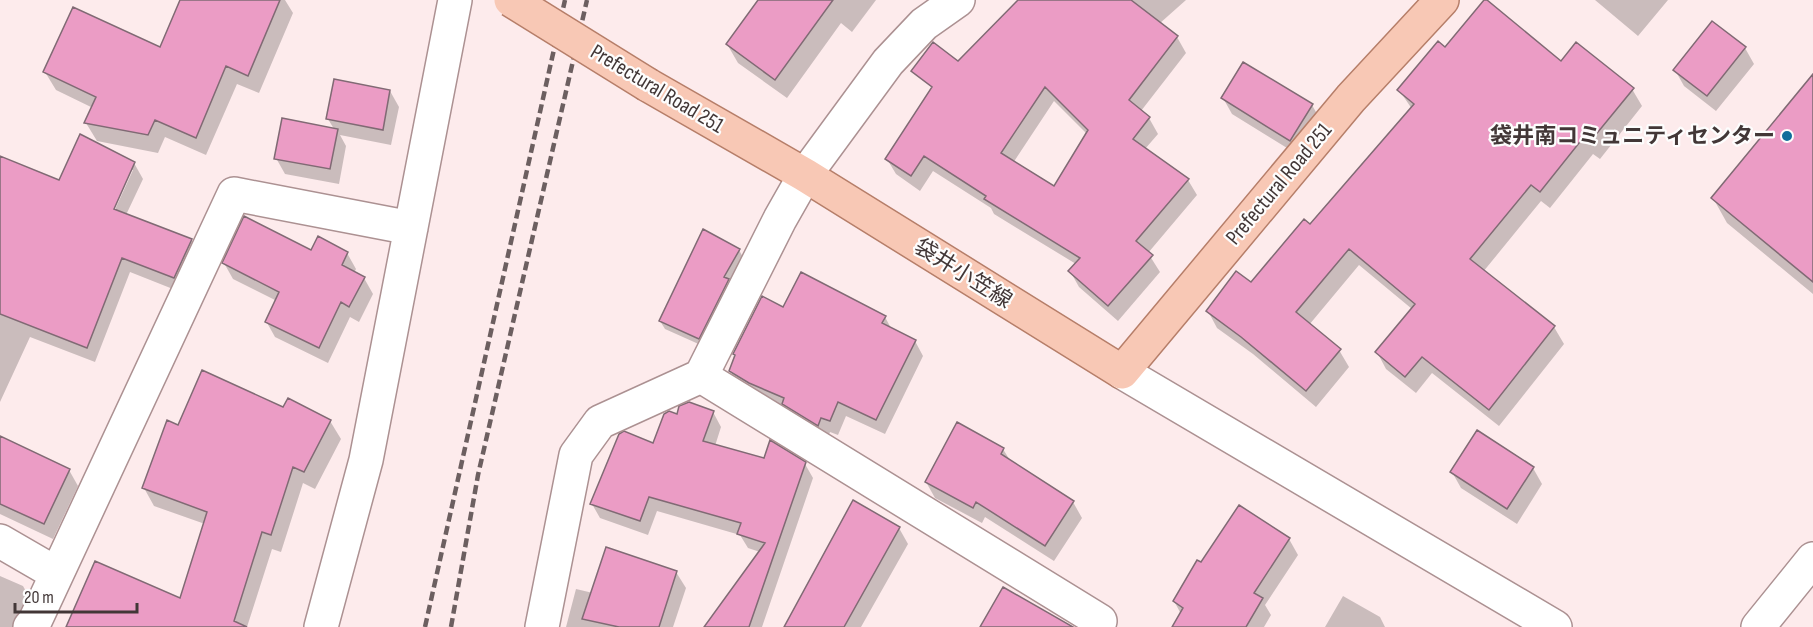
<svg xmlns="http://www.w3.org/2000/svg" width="1813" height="627" font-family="'Sofia Sans Condensed','Noto Sans JP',sans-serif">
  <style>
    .shadow { fill: #0003; fill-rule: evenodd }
    .building { fill: #eb9cc5; stroke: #806a74; stroke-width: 1.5; fill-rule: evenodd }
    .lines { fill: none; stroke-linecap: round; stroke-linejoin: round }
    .minor-casing { stroke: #ac9192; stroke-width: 36 }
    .major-casing { stroke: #b67e69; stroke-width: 36 }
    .minor { stroke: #fff; stroke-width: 33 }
    .major { stroke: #f8c8b5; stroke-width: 33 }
    .rail { stroke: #6c5f60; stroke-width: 4.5; stroke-dasharray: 9 4.5; stroke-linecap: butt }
    .major-bridge-casing { stroke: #b67e69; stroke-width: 36; stroke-linecap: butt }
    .major-bridge { stroke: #f8c8b5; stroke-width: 33 }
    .poi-dot { fill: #0f6d9c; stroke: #fdfdfd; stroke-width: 2 }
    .labels { text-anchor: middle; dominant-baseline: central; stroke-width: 4.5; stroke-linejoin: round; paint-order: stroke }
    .street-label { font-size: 22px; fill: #423737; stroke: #fdfdfd }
    .poi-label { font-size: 22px; font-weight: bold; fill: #423737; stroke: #fdfdfd; text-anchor: end }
  </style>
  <rect width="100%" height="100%" fill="#fdebec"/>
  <path class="shadow" d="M182,0H285L293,13L259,93L237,84L206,155L165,137L158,153L97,141L86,123L93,108L56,90L45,72L160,49Z
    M770,0H876L852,32L841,23L787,98L738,63L727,44Z
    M1020,0H1186L1159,24L1177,37L1186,53L1141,111L1149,118L1158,134L1145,149L1188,180L1197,195L1148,253L1160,272L1118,321L1079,287L1070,271L1076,264L994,214L991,208L933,171L920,191L896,174L887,159ZM1054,101L1087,134L1055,188L1013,163Z
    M1595,0H1668L1638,36Z
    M1745,48L1754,64L1716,111L1684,86L1675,70Z
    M1445,49L1561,63L1632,89L1642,106L1600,159L1593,154L1550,208L1541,201L1483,272L1554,327L1564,344L1499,426L1432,373L1416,393L1386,369L1377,352L1412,309L1359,265L1309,325L1339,350L1349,367L1316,407L1253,354L1217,328L1208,311L1252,284L1310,226L1412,109L1399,90Z
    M1813,76V294L1727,223L1713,198Z
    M390,91L399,107L391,145L340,135L346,146L339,184L285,174L276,158L334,129L328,119Z
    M1223,98L1312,105L1321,121L1300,156L1232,114Z
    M0,157L59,182L134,163L143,179L126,215L191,240L199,256L183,293L130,272L95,362L30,337L0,402ZM130,170H133L112,216L110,215Z
    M703,231L739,250L744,259L703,346L665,329L660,321Z
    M312,252L347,253L356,269L354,273L364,278L373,294L359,322L350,317L328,363L275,337L266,321L277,301L233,279L224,263Z
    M784,309L885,317L892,330L915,341L923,356L885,434L846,416L838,435L830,432L827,440L739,386L730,371Z
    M284,409L330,421L341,439L315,489L303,483L281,552L272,549L247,627H68L181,600L205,524L154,506L144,488L179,427Z
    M713,412L721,427L715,446L765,459L805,464L813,478L762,627H706L760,552L748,548L740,535L657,511L648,535L600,518L592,504L654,445L678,416Z
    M1477,432L1533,468L1542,484L1517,524L1461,488L1452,472Z
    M1003,449L1011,462L1073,502L1082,518L1054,561L985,517L982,523L935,498L926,482Z
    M0,460L69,470L78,486L53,539L0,514Z
    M899,528L908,544L861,627H786Z
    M1289,539L1298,555L1265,605L1271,615L1264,627H1174L1181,614L1174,601L1202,564Z
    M676,572L686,588L673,627H566L576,589L593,593Z
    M0,576L23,586L32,602L16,627H0Z
    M1343,596L1380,617L1385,627H1325Z"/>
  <path class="building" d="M180,0H280L248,76L226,66L196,138L155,120L148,135L84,123L96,97L43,72L73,7L160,47Z
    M758,0H833L775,80L726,44Z
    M1018,0H1131L1178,36L1129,100L1150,117L1133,139L1189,179L1136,241L1153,255L1108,306L1068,271L1080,258L984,199L986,196L924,156L911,176L885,159L932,87L911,71L933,42L958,61ZM1045,87L1088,130L1054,186L1001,153Z
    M1484,0H1487L1561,61L1576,42L1634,88L1589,143L1583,138L1540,192L1531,185L1470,259L1555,326L1489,410L1422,357L1405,377L1375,352L1415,304L1349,249L1296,312L1341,349L1306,391L1241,337L1206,311L1236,271L1251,282L1304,219L1310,224L1414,104L1397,90L1438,41L1445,47Z
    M1712,21L1746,47L1707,96L1673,70Z
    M1243,62L1313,104L1290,141L1221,98Z
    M1813,74V282L1711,198Z
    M334,79L390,90L383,130L326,119Z
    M282,118L338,129L330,169L274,159Z
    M80,134L135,162L114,209L192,239L174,278L122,258L87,348L0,314V156L59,180Z
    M244,216L311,250L318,236L348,252L342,265L365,277L349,307L341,302L319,348L265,322L279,292L222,263Z
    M703,229L740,249L724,277L729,279L699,339L659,321Z
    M801,272L886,316L882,323L916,340L876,420L838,402L830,421L821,418L818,426L782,404L784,398L749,383L729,371L735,355L733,354L762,296L783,307Z
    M202,370L283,407L288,398L331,420L304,472L293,467L271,535L262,532L234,621L247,627H66L95,561L180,598L207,512L142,488L167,420L178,425Z
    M689,402L714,411L703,441L764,458L770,440L806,462L749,627H704L765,543L737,534L741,523L649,497L640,521L590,504L619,434L624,431L653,443L664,414L669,411L677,414L679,406Z
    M957,422L1004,448L1001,454L1074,501L1045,546L976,502L973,508L925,482Z
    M1477,430L1534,467L1507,509L1450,472Z
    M0,436L70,469L44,524L0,504Z
    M853,500L900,527L844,627H784Z
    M1239,505L1290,538L1254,593L1263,598L1246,627H1172L1183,608L1173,601L1197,560L1201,562Z
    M606,547L677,571L659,627H619L582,619Z
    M1003,587L1073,627H980Z"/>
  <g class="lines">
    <g class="minor-casing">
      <path id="minor" d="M1122,372L1555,627
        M701,376L1100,621
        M0,541L57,574
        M30,627L35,621L234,194L411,228
        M321,627L366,460L455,0
        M542,627L576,455L600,422L701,376L780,219L805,175L888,62L924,24L958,0
        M1758,627L1813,559"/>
    </g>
    <g class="major-casing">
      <path id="major" d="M648,85L805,175L1122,372L1351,98L1442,0"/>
    </g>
    <use href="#minor" class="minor"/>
    <use href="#major" class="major"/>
    <path class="rail" d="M425,627L565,0
      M451,627L478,475L587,0"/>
    <g class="major-bridge-casing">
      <path id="major-bridge" d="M511,0L648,85"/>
    </g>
    <use href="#major-bridge" class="major-bridge"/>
  </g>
  <circle class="poi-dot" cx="1787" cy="136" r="6"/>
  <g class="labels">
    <g class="street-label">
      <text transform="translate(657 89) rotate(31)">Prefectural Road 251</text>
      <text transform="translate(1279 184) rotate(-50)">Prefectural Road 251</text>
      <text transform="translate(963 274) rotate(32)">袋井小笠線</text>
    </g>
    <g class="poi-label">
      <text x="1775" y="136">袋井南コミュニティセンター</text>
    </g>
  </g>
  <path d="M15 603v9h122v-9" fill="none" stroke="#423737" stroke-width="3"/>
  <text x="24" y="603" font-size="18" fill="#423737" stroke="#fdfdfd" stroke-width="4.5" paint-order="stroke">20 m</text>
</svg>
